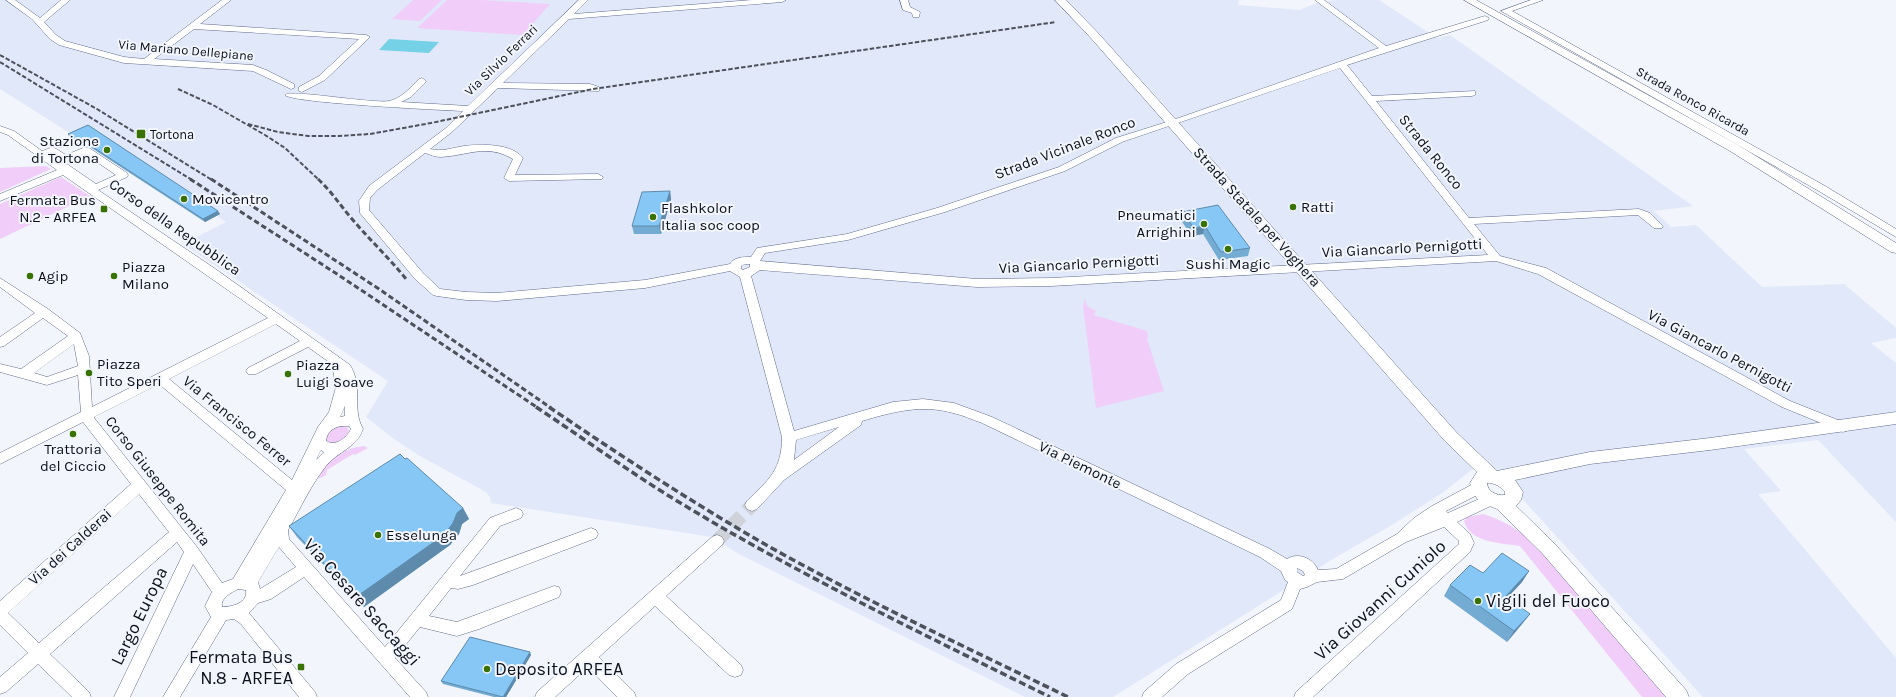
<svg xmlns="http://www.w3.org/2000/svg" width="1896" height="697" font-family="Karla,sans-serif">
  <style>
    .built { fill: #e1e8f9 }
    .green { fill: #f1cdf9 }
    .water { fill: #75d1e6 }
    .lines { fill: none; stroke-linecap: round; stroke-linejoin: round }
    .minor-tunnel { stroke: #cfd3d9; stroke-width: 14; stroke-dasharray: 14 7; stroke-linecap: butt }
    .minor-casing { stroke: #606c89; stroke-width: 1 }
    .major-casing { stroke: #606c89; stroke-width: 1 }
    .minor { fill: #fff; fill-rule: evenodd }
    .major { fill: #fff; fill-rule: evenodd }
    .rail-far2 { stroke: #4d515b; stroke-width: 2; stroke-dasharray: 4.5 2; stroke-linecap: butt }
    .rail-far1 { stroke: #4d515b; stroke-width: 3; stroke-dasharray: 5.5 3; stroke-linecap: butt }
    .rail { stroke: #4d515b; stroke-width: 3.5; stroke-dasharray: 7 3.5; stroke-linecap: butt }
    .wall { fill: #74abd3 }
    .shaded-wall { fill: #5e8bac }
    .building { fill: #87c7f5; stroke: #5e8bac }
    .poi-dot { fill: #387202; stroke: #f2f5fb; stroke-width: 1.5 }
    .labels { text-anchor: middle; dominant-baseline: central; stroke-width: 4; stroke-linejoin: round; paint-order: stroke }
    .far-street-label { font-size: 13px; fill: #0b101b; stroke: #f2f5fb }
    .far-poi-label { font-size: 13px; fill: #0b101b; stroke: #f2f5fb; text-anchor: start }
    .poi-label { font-size: 15px; fill: #0b101b; stroke: #f2f5fb; text-anchor: start }
    .street-label { font-size: 15px; fill: #0b101b; stroke: #f2f5fb }
    .near-street-label { font-size: 18px; fill: #0b101b; stroke: #f2f5fb }
    .near-poi-label { font-size: 18px; fill: #0b101b; stroke: #f2f5fb; text-anchor: start }
  </style>
  <rect width="100%" height="100%" fill="#f2f5fb"/>
  <path class="built" d="M0,0H1239L1238,5L1299,10L1317,3L1336,0H1379L1437,38L1450,35L1693,206L1654,211L1671,227L1696,225L1762,287L1844,284L1896,328V338L1871,343L1896,363V522L1818,440L1744,449L1781,491L1758,494L1896,658V697H1703L1486,459L1442,493L1392,525L1336,557L1113,697H1025L737,553L712,537L491,503L490,497L486,492L420,456L394,439L366,417L388,381L183,244L226,222L217,216L219,214L73,135L0,89Z"/>
  <path class="green" d="M413,0H442L420,21L392,19Z
    M447,0H481L550,4L523,35L417,28Z
    M46,166L51,169L0,192V168Z
    M61,177L90,196L0,239V204Z
    M1085,298L1087,306L1096,311L1094,315L1147,331L1148,338L1147,339L1164,391L1096,408L1083,306Z
    M342,426L348,428L349,433C343,440 334,448 326,440C328,431 333,427 342,426Z
    M364,446L368,448L355,455L353,454L327,470L326,475L318,479C327,460 343,448 364,446Z
    M1483,514C1502,520 1516,528 1532,541L1667,697H1642L1520,546C1501,543 1470,543 1464,521L1468,517Z"/>
  <path class="water" d="M389,39L439,42L429,53L379,50Z"/>
  <g class="lines">
    <path class="minor-tunnel" d="M717,541L752,505"/>
    <g class="minor-casing">
      <path id="minor" d="M6,0H15L40,18L61,0H70L44,22L56,35L65,41L124,57L144,59L222,0H231L200,24L366,35L370,37L325,80L302,92L299,91V87L319,76L359,39L194,29L154,59L253,65L266,70L294,84V88L291,89L253,71L124,63L59,45L50,39L32,19Z
        M579,0H588L574,14L752,0H786L782,2L569,19L503,83L590,84L599,87V91L498,88L452,132L430,149C442,152 452,148 464,146C481,144 511,143 523,158L515,175L598,174L603,177L602,179L509,181L504,178L513,159C486,143 467,156 440,157C435,157 429,154 425,153L377,190L370,198L369,210L423,273L440,289L466,292L497,293L645,280L730,264C734,257 743,257 751,257L757,248L847,234L937,208L1059,167L1116,138L1170,121L1379,48L1315,0H1324L1386,46L1485,16L1489,18L1488,20L1347,65L1372,96L1475,91V95L1472,96L1376,101L1469,218L1639,209L1650,213L1663,226L1662,228H1654L1638,215L1474,224L1500,256L1546,268L1790,401L1848,424L1849,427L1848,430L1843,432L1782,407L1538,274L1496,261L1051,286L977,287L760,270L751,276L794,431L893,402L923,399L954,403L992,417L1270,549L1287,559C1298,552 1313,558 1318,570L1336,569L1397,534L1414,518L1432,506L1473,484L1478,483L1483,484L1485,488L1483,492L1446,511L1448,513L1490,494L1495,496L1497,500L1495,504L1457,522L1470,534L1474,543L1470,552L1313,697H1294L1296,692L1459,544V541L1444,527L1406,542L1343,579L1317,582L1307,587L1300,589L1292,609L1188,674L1162,697H1142L1144,692L1176,664L1281,600L1288,582L1285,580L1281,571L1260,557L982,423C973,420 963,415 953,413C922,404 892,412 862,421L861,425L784,480L757,509L752,511L747,509L745,505L747,501C769,480 782,469 782,437L740,277L730,271L645,288L497,301L466,300L437,296L433,295L415,279L360,213L359,201L369,186L446,128L463,111C441,110 292,103 285,95C291,89 373,104 389,101C401,99 411,87 419,79L422,78L426,81L425,83L411,97L401,102L468,106ZM1340,68L1488,255L1051,278L977,279L760,261L765,253L848,240L945,212L1065,171L1122,142ZM745,264H750V267L743,270L741,269V266ZM839,427L794,460L796,440ZM1297,568L1303,571L1305,575L1303,576L1297,572Z
        M900,0H908L910,7L920,12L919,17H913L912,13L903,10Z
        M1531,0H1543L1512,11L1825,186L1896,229V237L1817,190L1501,11Z
        M0,126L14,131L42,151L53,147L66,155L83,148H89L127,173L128,175L127,177L98,190L214,268L350,365C364,388 351,407 363,429C357,448 338,451 326,466C311,485 300,509 288,530L289,539L385,647L490,518L516,508L521,510L523,514L521,518L500,526L460,576L591,528L596,530L598,534L596,538L473,585L458,589L451,588L429,616L457,622L554,586L559,587L561,592L559,597L479,629L457,636L420,627L395,658L426,692L428,697H410L304,577L271,599L258,603L249,613L315,692L317,697H299L241,624L234,619L226,620L180,697H163L211,617L205,606L212,592L193,564L130,697H114L184,552L177,542L50,654L89,692L91,697H72L38,664L6,692L0,694V677L28,653L0,625V601L131,484L83,422L0,464V453L81,412L78,375L47,385L0,372V364L21,369L68,336L43,318L4,346L0,347V337L35,313L0,287V278L48,309L80,333L89,356L92,407L268,318L63,175L0,201V194L57,170L8,135L0,132ZM85,154L116,175L96,184L64,162ZM276,324L300,341L248,368L246,371L248,374H256L308,347L329,362L333,370L336,387L329,412L318,427L292,480L169,379ZM74,344L78,366L47,377L34,373ZM159,384L286,490L233,579L222,583L197,547L95,419L94,417ZM345,406V416L340,417ZM342,426H349L351,429C347,438 335,447 326,441C327,432 333,427 342,426ZM321,450L324,452L316,460ZM139,494L169,532L39,643L8,613ZM279,547L296,567L260,589L258,582ZM238,589L246,590C248,603 232,607 222,607C220,598 231,593 238,589Z
        M717,535L722,537L724,541L722,545L666,596L741,665L743,670L741,675L735,677L729,675L655,606L599,657L634,692L636,697H617L588,667L555,697H535L537,692L712,537Z"/>
    </g>
    <g class="major-casing">
      <path id="major" d="M1055,0H1066L1098,33L1457,433L1497,471L1590,452L1710,438L1896,412V424L1710,450L1590,464L1515,480L1523,492L1521,500L1516,506L1554,543L1686,690L1689,697H1666L1542,553L1497,509L1480,502L1473,493L1470,483L1477,472L1445,441L1090,37ZM1487,483C1495,483 1500,486 1505,492V495C1496,496 1487,491 1487,483Z
        M1464,0H1476L1738,145L1896,243V253L1891,252L1730,151Z"/>
    </g>
    <use href="#minor" class="minor"/>
    <use href="#major" class="major"/>
    <path class="rail-far2" d="M0,55L97,109L212,180
      M0,62L192,180
      M178,89L213,105L265,135L285,148L319,180
      M248,124L278,132L308,136H339L370,134L431,123L593,89L1056,22"/>
    <path class="rail-far1" d="M190,179L337,274L538,408
      M211,179L379,289L551,408
      M318,179C331,191 340,205 352,219C370,240 389,258 407,280"/>
    <path class="rail" d="M536,407C580,436 624,468 669,496C791,571 921,633 1050,697
      M549,407C621,456 693,503 768,546C866,601 968,648 1068,697"/>
  </g>
  <path class="wall" d="M88,125L220,214L205,222L90,147L85,146L69,136L68,134Z
    M670,191L671,199L661,234H634L632,226Z
    M1182,212L1250,248L1248,256L1219,260L1203,234L1192,236L1180,219Z
    M463,508L469,519L462,524L459,534L450,545L364,607L297,537L289,526Z
    M1529,571L1522,582L1507,598L1530,614L1522,624L1507,642L1444,596L1450,585L1483,573Z
    M531,655L506,697H494L443,684L441,681Z"/>
  <path class="shaded-wall" d="M670,191L671,199L661,234L659,226Z
    M218,211L220,214L205,222L203,219Z
    M1205,226L1203,234L1192,236L1194,228Z
    M463,508L469,519L462,524L459,534L450,545L364,607L356,597L457,513Z
    M1529,571L1522,582L1499,607L1506,596Z
    M1530,614L1522,624L1507,642L1514,631Z
    M530,652L531,655L506,697H503Z"/>
  <path class="building" d="M88,125L218,211L203,219L88,144H83L68,134Z
    M670,191L659,226H632L642,192Z
    M1218,205L1250,248L1221,252L1205,226L1194,228L1182,212Z
    M400,454L405,459L407,458L463,508L457,513L453,523L444,535L356,597L289,526Z
    M1502,553L1529,571L1506,596L1530,614L1514,631L1450,585L1470,565L1483,573Z
    M470,637L530,652L503,697L441,681Z"/>
  <g class="poi-dot">
    <rect x="136" y="129" width="10" height="10" rx="2"/>
    <circle cx="107" cy="150" r="4"/>
    <circle cx="184" cy="199" r="4"/>
    <circle cx="1293" cy="207" r="4"/>
    <rect x="100" y="205" width="8" height="8" rx="2"/>
    <circle cx="653" cy="217" r="4"/>
    <circle cx="1204" cy="224" r="4"/>
    <circle cx="1228" cy="249" r="4"/>
    <circle cx="30" cy="276" r="4"/>
    <circle cx="114" cy="276" r="4"/>
    <circle cx="89" cy="373" r="4"/>
    <circle cx="288" cy="374" r="4"/>
    <circle cx="73" cy="434" r="4"/>
    <circle cx="378" cy="535" r="4"/>
    <circle cx="1478" cy="601" r="4"/>
    <rect x="297" y="663" width="8" height="8" rx="2"/>
    <circle cx="487" cy="669" r="4"/>
  </g>
  <g class="labels">
    <g class="far-street-label">
      <text transform="translate(186 50) rotate(5)">Via Mariano Dellepiane</text>
      <text transform="translate(501 60) rotate(-44)">Via Silvio Ferrari</text>
      <text transform="translate(1693 101) rotate(29)">Strada Ronco Ricarda</text>
    </g>
    <g class="far-poi-label">
      <text x="150" y="134">Tortona</text>
    </g>
    <g class="poi-label">
      <text x="99" y="141" text-anchor="end">Stazione<tspan x="99" dy="17">di Tortona</tspan></text>
      <text x="192" y="199">Movicentro</text>
      <text x="96" y="200" text-anchor="end">Fermata Bus<tspan x="96" dy="17">N.2 - ARFEA</tspan></text>
      <text x="1301" y="207">Ratti</text>
      <text x="661" y="208">Flashkolor<tspan x="661" dy="17">Italia soc coop</tspan></text>
      <text x="1196" y="215" text-anchor="end">Pneumatici<tspan x="1196" dy="17">Arrighini</tspan></text>
      <text x="1228" y="264" text-anchor="middle">Sushi Magic</text>
      <text x="122" y="267">Piazza<tspan x="122" dy="17">Milano</tspan></text>
      <text x="38" y="276">Agip</text>
      <text x="97" y="364">Piazza<tspan x="97" dy="17">Tito Speri</tspan></text>
      <text x="296" y="365">Piazza<tspan x="296" dy="17">Luigi Soave</tspan></text>
      <text x="73" y="449" text-anchor="middle">Trattoria<tspan x="73" dy="17">del Ciccio</tspan></text>
      <text x="386" y="535">Esselunga</text>
    </g>
    <g class="street-label">
      <text transform="translate(1065 148) rotate(-21)">Strada Vicinale Ronco</text>
      <text transform="translate(1431 152) rotate(51)">Strada Ronco</text>
      <text transform="translate(1257 217) rotate(48)">Strada Statale per Voghera</text>
      <text transform="translate(175 227) rotate(35)">Corso della Repubblica</text>
      <text transform="translate(1402 248) rotate(-3)">Via Giancarlo Pernigotti</text>
      <text transform="translate(1079 264) rotate(-3)">Via Giancarlo Pernigotti</text>
      <text transform="translate(1720 351) rotate(28)">Via Giancarlo Pernigotti</text>
      <text transform="translate(237 421) rotate(39)">Via Francisco Ferrer</text>
      <text transform="translate(1080 465) rotate(26)">Via Piemonte</text>
      <text transform="translate(158 481) rotate(52)">Corso Giuseppe Romita</text>
      <text transform="translate(70 547) rotate(-42)">Via dei Calderai</text>
    </g>
    <g class="near-street-label">
      <text transform="translate(1380 600) rotate(-42)">Via Giovanni Cuniolo</text>
      <text transform="translate(362 602) rotate(48)">Via Cesare Saccaggi</text>
      <text transform="translate(139 616) rotate(-64)">Largo Europa</text>
    </g>
    <g class="near-poi-label">
      <text x="1486" y="601">Vigili del Fuoco</text>
      <text x="293" y="657" text-anchor="end">Fermata Bus<tspan x="293" dy="21">N.8 - ARFEA</tspan></text>
      <text x="495" y="669">Deposito ARFEA</text>
    </g>
  </g>
</svg>
